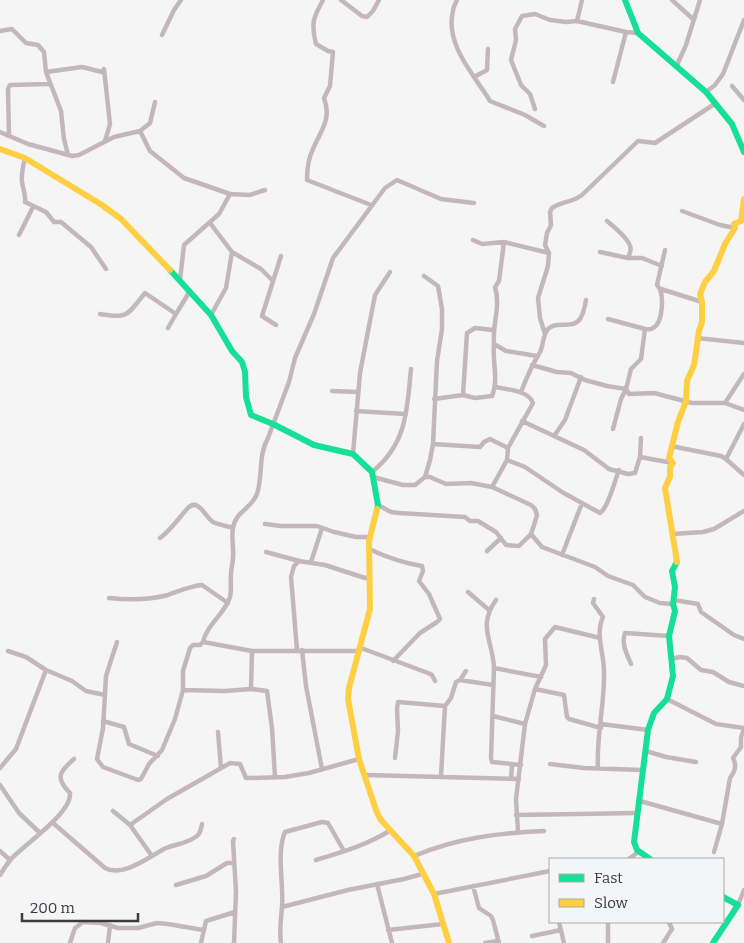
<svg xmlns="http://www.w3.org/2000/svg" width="744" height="943" font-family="Bitter,serif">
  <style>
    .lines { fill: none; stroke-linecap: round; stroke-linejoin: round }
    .street { stroke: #c3b7b9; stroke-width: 4.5 }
    .fast { stroke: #16e098; stroke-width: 6 }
    .slow { stroke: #ffcf43; stroke-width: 6 }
  </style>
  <rect width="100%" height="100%" fill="#f5f5f6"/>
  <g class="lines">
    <path class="street" d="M323,0C313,18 311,23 316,44L328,51L333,52L330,86L324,98C332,119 321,130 313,149C308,159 307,169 307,180L371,205
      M341,0L362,16L367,17L373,11L379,0
      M457,0C456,3 453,7 453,11C445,42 471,72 487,96L490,101L525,115L544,126
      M672,0L693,19
      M577,21L582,0
      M0,31L12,29L26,43L38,45L44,52L46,72L61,111L64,139L68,155
      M162,35L174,10L181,0
      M677,65L686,45L700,0
      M46,72L82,67L102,72L104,69L110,124L105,141
      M474,77L487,70L488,49
      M613,82L626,32
      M732,86L744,100
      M706,92L715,85L723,74L744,20
      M535,109L530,94L521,85L511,60L516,40L515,29L522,16L535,14L550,20L566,22L577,21L626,32L638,33
      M140,131L150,123L155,102
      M0,132L28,144L72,156L79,155L114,137L140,131L150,151L184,178L230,194L250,195L265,190
      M9,136L8,89L10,85L49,84
      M25,158C23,166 21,174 22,182C23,189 26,195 25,202L46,212L54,222H61L91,247L106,269
      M682,211L720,225L735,228
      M607,221C613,226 628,238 630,246C632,250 629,255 628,258
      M210,223L232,252
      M19,235L33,207
      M473,240L482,244L504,242L549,253
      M504,242L499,281L495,287C501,306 492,325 494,344L506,351L537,356
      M600,252L628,258H642L662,266
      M180,280L184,245L219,214L230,194
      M661,289L702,302
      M100,314C129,319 127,315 145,293L176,314L190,291
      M211,315L226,288L232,252L261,269L273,281
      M608,319L645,329L641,359L631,369L626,389L621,399L613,429
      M276,325L262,316L281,256
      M168,328L176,314
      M645,329C648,329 651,330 653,328C663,323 665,293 657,285L665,250
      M545,334L540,318L538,298L548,266L549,253L545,245L547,233L551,225L550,212L552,208C561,202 573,202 582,195L638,141L655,143L716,103
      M697,338L744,343
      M532,365L557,372L571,373L585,380L607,386L626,389L629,394L654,393L692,403H725L744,410
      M332,391L357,392
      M521,392C526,379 532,365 539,354C544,346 542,336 548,329C556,320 573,330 580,319C583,314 585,306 586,300
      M463,395L467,333L475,328L493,330
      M434,399L463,395L475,398L492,396C499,380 492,361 494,344
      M725,403L744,374
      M356,411L405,414
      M522,421L584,450L609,469L628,474L635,473L640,457L641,438
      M554,436L565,420L581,377
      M433,444L480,447L484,442L490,439L508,448
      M671,446L721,456L726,459L744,475
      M353,454L360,373L375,295L390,272
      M640,457L673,463
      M726,459L744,424
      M507,460L525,467L562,492L600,513C608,508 615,480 619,470
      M372,472C407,444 407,410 411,369
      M373,477L403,485H415L425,477L430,460L433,444L437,361L442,329V309L438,286L424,276
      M492,487L507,460L508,448L533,403C528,390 508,390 496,387
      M378,505L391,512L399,513L465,517L470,521H478L496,532L506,545L519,546L531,534L534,525L537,515L535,509L531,505L492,487L471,483L446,484L430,477H425
      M265,524L281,526H317L334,532L356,537H370
      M531,534L542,547L595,567L608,576L633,585L645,597L660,603L673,604
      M672,534L703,532L714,529L744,511
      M160,538C171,530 178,519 187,509C198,496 205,517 213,522C219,525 227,526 233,528
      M369,549C386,557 403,563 422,566L423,571L419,581L429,594L440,619L437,622L420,633L393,661
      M487,551L501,538
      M266,552L299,561L325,565L365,578L370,577
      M562,555L582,503
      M311,562L322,528
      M468,592L489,610
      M109,598C128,600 149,600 168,595C179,591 190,586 202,585L228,603
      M594,599L593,603L603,617C595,634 604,653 604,671C605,704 596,736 598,768
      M496,600C477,626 493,641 494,668L491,758L492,762L521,765
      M674,600L698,604L701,612L734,635L744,639
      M117,642L106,676L103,728L97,759L103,767L138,780L141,779L149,764L162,750L175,719L183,690V671L190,648L193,645H200L203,642L252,651H360
      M203,642C207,624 225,614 230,597C232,589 230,581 231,574C231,568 233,563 233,558C234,548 231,538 233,528C235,512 252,508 257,494C263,476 258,455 268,438L289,382L295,358L314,314L333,258L385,188L397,180L441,199L474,203
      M361,648L428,673L432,675L435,681
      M297,650L291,577L294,566L299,561
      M302,650L306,686L322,769
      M8,651L26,657L46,670L72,681L86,691L105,695
      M671,659L680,657L687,658L701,670L713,672L729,682L744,686
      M631,664C627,654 621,644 625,633L669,636
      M494,668L541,677
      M460,680L466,671
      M251,689L252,651
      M535,689L564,695L567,717L569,719L601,728
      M183,690L225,691L251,689L267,691L272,728L275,777
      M667,699L716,724L744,728
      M493,716L525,724
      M103,721L124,727L129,744L158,756
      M601,724L648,730
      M218,732L221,768
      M646,751L666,757L696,762
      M395,758L398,731L397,709L398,702L445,706
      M550,764L584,768L643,770
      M0,768L16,749L46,670
      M365,775L519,779
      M441,776L445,706L451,698L456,682L460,680L493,685
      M511,779L512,765
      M0,785L19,813L40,833
      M640,801L722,824
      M113,811L130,825L152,856
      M516,815L638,813
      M53,823L105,868C123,878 150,856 166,848C176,844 190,843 198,835C201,832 201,828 202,824
      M130,825L167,799L230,763L240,764L246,778H250L285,777L309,773L359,759
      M518,832L516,799L525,724L535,689L546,665L545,639L555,627L600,638
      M0,851L10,860
      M714,852L722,824L730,778C735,771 737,766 733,758L741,747V737L744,730
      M414,856C457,838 498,833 544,831
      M629,859L638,852
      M316,860C342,852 367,845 391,830
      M0,875C3,870 7,864 11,859C25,844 72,813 70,793C55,778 59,772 74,759
      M377,884L392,943
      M176,885L206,876L227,863H234
      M473,886L479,908L491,916L493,920L499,943
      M434,894L550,871
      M738,905L744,890
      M282,907L348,890L404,879L422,874
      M559,922L564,943
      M608,922V943
      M388,930L443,924
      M532,936L561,930
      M70,943L75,928L83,922L101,923L118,928H138L157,923L168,924L203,930
      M108,943L110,925
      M201,943L206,921L235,912
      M234,943L236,892L233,841L234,839
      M281,943C279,930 281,920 282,907C284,885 276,853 285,832L322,822L328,823L344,851
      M485,943L498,941
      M663,943L672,929L669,922"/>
    <path class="fast" d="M625,0L638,33L706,92L732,124L744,152
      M170,270L211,315L232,351L242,362L245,372L246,397L251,415L273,424L314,445L353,454L372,472L378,505L377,509
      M650,859L637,850L634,842L648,730L654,713L667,699L673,676L669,636L675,611L673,604L675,587L672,571L677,562
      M713,943L738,905L723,897"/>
    <path class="slow" d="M0,149L25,158L102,205L121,219L170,270
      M377,509L369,541L370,609L349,688L348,699L359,759L377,813L381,820L414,856L434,894L449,943
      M677,562L665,488L670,477V467L673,463L669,458L678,422L686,401L687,381L694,365L699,331L702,322V302L700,294L705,282L714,271L725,244L735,228L734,224L741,221L744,199"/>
  </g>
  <rect x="549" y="858" width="175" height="65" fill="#f4f5f7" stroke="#aaabac"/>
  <rect x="559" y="874" width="25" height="8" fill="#16e098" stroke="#aaabac"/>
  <text x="594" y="883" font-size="15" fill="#3b3b3c">Fast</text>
  <rect x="559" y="899" width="25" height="8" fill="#ffcf43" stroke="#aaabac"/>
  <text x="594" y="908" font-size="15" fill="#3b3b3c">Slow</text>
  <path d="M22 913v8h116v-8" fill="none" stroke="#3b3b3c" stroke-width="2.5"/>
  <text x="30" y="913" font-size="15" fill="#3b3b3c" stroke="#f4f5f7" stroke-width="4" paint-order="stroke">200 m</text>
</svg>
